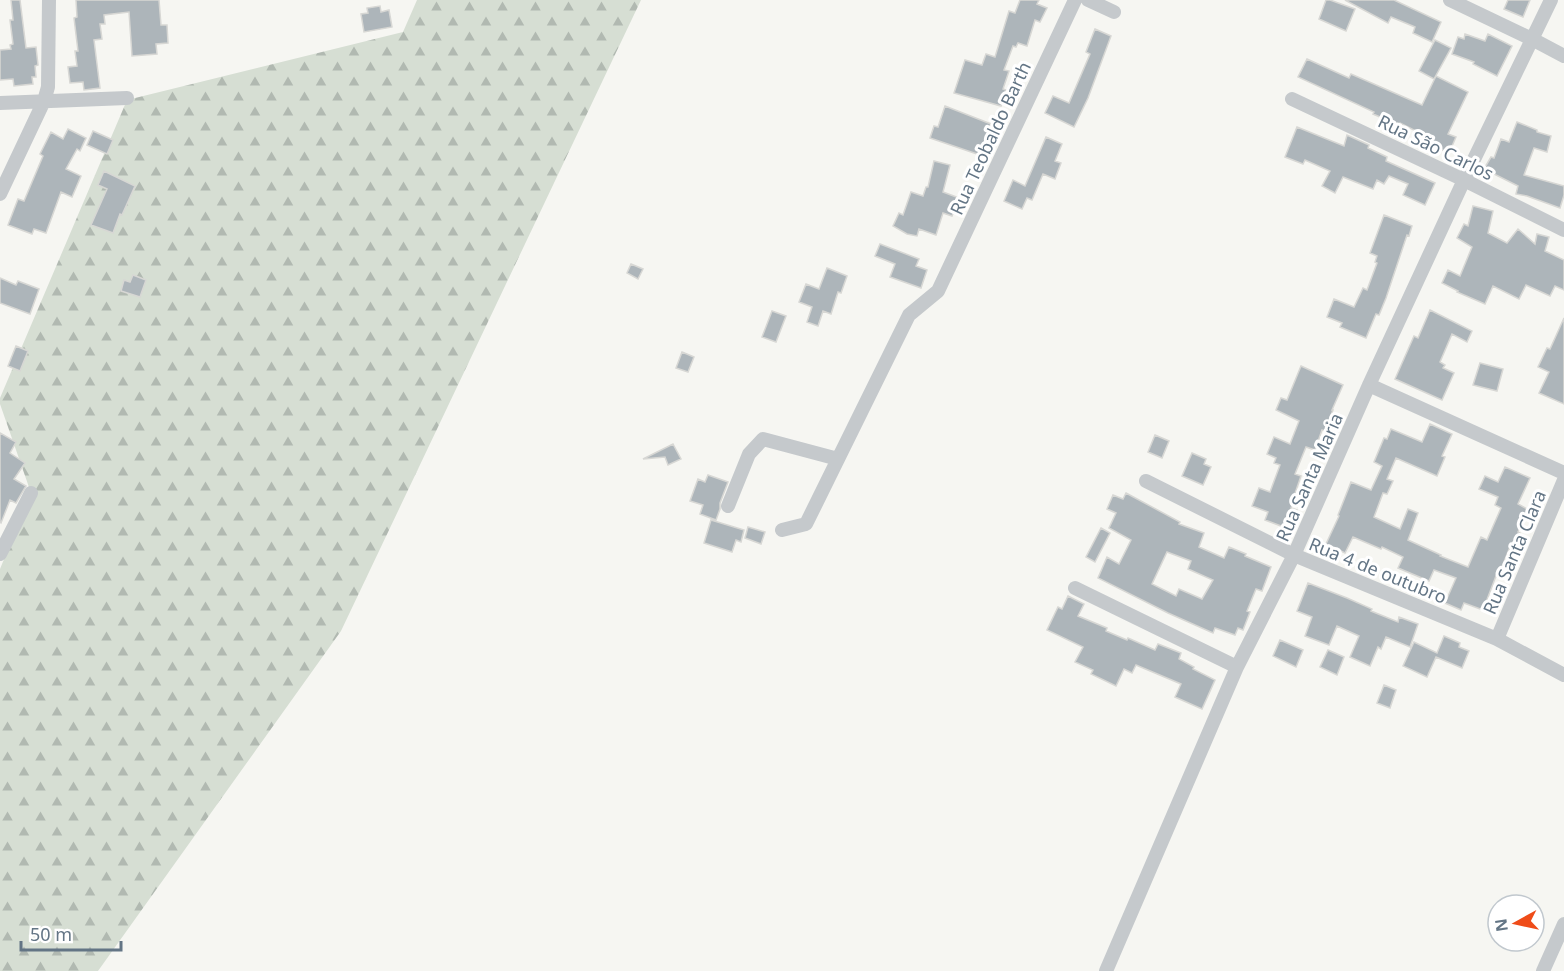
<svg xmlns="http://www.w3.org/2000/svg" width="1564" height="971" font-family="'Noto Sans',sans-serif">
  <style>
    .forest { fill: url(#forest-firs) }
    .building { fill: #adb5ba; stroke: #d7d7d4; stroke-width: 1.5; fill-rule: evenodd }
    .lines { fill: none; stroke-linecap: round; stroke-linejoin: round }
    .minor { stroke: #c5c9cc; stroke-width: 14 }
    .labels { text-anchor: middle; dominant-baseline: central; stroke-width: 6; stroke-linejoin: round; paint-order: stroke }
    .street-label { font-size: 18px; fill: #637585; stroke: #fff }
  </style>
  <defs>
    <pattern id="forest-firs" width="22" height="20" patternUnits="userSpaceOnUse" patternTransform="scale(1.5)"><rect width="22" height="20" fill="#d6ded3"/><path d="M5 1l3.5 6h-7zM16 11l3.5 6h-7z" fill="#b1b9b1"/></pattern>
  </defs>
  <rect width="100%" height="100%" fill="#f6f6f2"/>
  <path class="forest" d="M417,0H641L341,631L98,971H0V569L31,493L0,404V398L127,100L403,32Z"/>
  <path class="building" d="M11,0H20L26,48L36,47L38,65L35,66L36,77H32L33,84L14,86L13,79L0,80V50L11,49L10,45L13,44L10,20H13Z
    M76,0H159L161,25H167L168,43L156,44L157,54L132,56L129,12L104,15L105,24H100L102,39L94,40L100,88L84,90L83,82L70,83L68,67L77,66L75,51H78L74,18L77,17Z
    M1020,0H1039L1037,4L1047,8L1040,22L1035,20L1027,46L1018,43L1016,47L1013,46L1004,70L1009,71L1003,89L1006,90L1001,106L954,93L965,60L982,65L986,54L995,57L1009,11L1015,13Z
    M1326,0H1330L1355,9L1346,31L1319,19Z
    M1345,0H1394L1441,22L1432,42L1413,33L1415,27L1391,17L1388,23Z
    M1508,0H1530L1523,17L1504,9Z
    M380,6L381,12L389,10L392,27L364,32L361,14L368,13L367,8Z
    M1095,29L1111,36L1088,98L1074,127L1045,113L1053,96L1069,103L1090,54L1086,52Z
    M1465,34L1485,41L1488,34L1512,46L1497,76L1473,64L1474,62L1452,54L1458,37L1464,39Z
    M1435,40L1451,48L1434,79L1419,71Z
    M1307,59L1349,78L1351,74L1422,105L1436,76L1468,92L1448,134L1456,137L1449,153L1417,139L1420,133L1400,123L1399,125L1373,114L1374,112L1298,77Z
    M945,106L991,124L983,145H984L980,155L930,138L934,126L938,127Z
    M1517,122L1537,130V132L1551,136L1547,152L1534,148L1524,175L1564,186V195L1560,208L1527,196L1516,194L1518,186L1484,169L1491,157L1494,158L1501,139L1509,142Z
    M1297,127L1344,146L1347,135L1369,145L1368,148L1387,157L1386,161L1435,183L1425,205L1403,195L1408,184L1389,176L1384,184L1377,180L1373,189L1343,177L1335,193L1322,186L1330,171L1305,160L1303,164L1285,157Z
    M68,129L86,138L80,151L77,149L66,169L81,176L72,197L61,192L46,233L34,229L32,234L8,225L18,199L24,201L43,156L40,154L51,132L63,139Z
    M93,131L113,140L107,154L87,145Z
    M1046,137L1062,144L1055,161L1061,163L1055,179L1043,174L1032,200L1027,198L1022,209L1004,201L1013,180L1025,186Z
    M934,161L950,165L943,192L959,198L952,216L943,213L936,235L919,229L917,236L907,234L893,226L899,213L903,215L911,192L923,196L926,187H928Z
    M104,171L135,186L122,215L120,214L113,233L91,225L107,189L98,185Z
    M1473,206L1493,211L1488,233L1507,243L1518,229L1535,244L1537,234L1549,237L1545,251L1564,260V290L1555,286L1550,296L1526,285L1519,299L1493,286L1485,304L1457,292L1458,291L1442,283L1448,270L1460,276L1472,247L1457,238L1464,224L1468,226Z
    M1384,215L1412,226L1409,236L1407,235L1386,298L1379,315L1376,314L1366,338L1340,327L1342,323L1327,317L1334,299L1354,307L1363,288L1367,290L1377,263L1375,262L1377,256L1370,253Z
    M880,244L919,259L916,266L927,270L921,288L890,277L895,264L875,256Z
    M631,264L643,269L638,279L627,273Z
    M827,268L847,276L841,293L838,292L831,314L823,311L818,326L807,322L812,307L799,302L806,284L819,289Z
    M133,275L146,280L140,297L121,291L124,280L130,282Z
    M0,278L16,285L18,281L39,289L30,314L0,303Z
    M1430,310L1472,331L1467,342L1452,334L1440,362L1445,365L1443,368L1454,373L1442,400L1395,379L1414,336L1418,338Z
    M772,311L786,316L776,342L762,337Z
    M1564,318V404L1539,393L1549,372L1538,367L1547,348L1550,349Z
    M16,346L28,351L20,371L8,366Z
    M682,352L694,357L688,372L676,368Z
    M1480,363L1503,369L1497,391L1473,385Z
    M1301,366L1343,385L1332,410H1333L1325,431L1322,430L1315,450L1306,447L1295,474L1301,476L1292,502L1293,503L1291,508L1297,510L1289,529L1265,520L1268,512L1252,506L1259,488L1270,492L1280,465L1274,463L1276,458L1267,454L1274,437L1290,444L1299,421L1276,410L1281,398L1287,400Z
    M1430,424L1452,434L1442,456L1445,457L1437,476L1396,458L1387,479L1393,481L1387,494L1383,493L1374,517L1400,529L1408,509L1418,513L1408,540L1441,555L1440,556L1468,567L1481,537L1487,540L1501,508L1495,505L1498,497L1479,489L1485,476L1498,482L1505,467L1530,478L1518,504L1529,510L1518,532L1520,533L1513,548L1510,547L1498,577L1496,576L1483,610L1464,603L1461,610L1445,603L1456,578L1434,570L1429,581L1398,568L1403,557L1382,547L1381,549L1353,537L1345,553L1326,544L1339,516L1338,515L1351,482L1371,490L1382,466L1374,462L1384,438L1387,439L1391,429L1422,442Z
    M0,433L16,442L10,453L25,463L14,479L26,486L16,503L10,500L1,523L0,522Z
    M1155,435L1169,441L1162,458L1148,452Z
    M673,444L681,459L668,465L665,457L643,459Z
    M1192,453L1206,459L1204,464L1211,467L1203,485L1182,476Z
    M708,475L728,482L720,503V509L716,520L700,514L703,505L690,501L698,479L705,482Z
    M1126,493L1180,522L1179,524L1204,533L1199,547L1224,558L1229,547L1246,554L1245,556L1271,567L1262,591L1256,589L1247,611L1250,612L1243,630L1238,628L1235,635L1215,628L1213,633L1168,613L1098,578L1107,557L1119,564L1131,540L1109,528L1116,513L1107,509L1113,495L1123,499ZM1167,552L1191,561L1188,569L1213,580L1202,599L1179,589L1176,596L1152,584Z
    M711,520L744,530L741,542L736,540L732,552L704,543Z
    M748,527L765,532L761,544L745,538Z
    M1101,528L1110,533L1095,562L1086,557Z
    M1308,583L1347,598L1372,609L1371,611L1398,622L1399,617L1418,624L1410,647L1386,637L1381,649L1378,647L1370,666L1350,657L1359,636L1337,626L1329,645L1305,636L1312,617L1297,611Z
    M1068,596L1084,604L1078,616L1107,628L1106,631L1127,640L1128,638L1155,650L1158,644L1181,653L1179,659L1194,667L1193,669L1215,680L1202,709L1175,697L1181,684L1136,665L1132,673L1124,669L1116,686L1091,674L1093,670L1075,662L1083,647L1047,630L1058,607L1062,609Z
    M1444,636L1460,643L1459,647L1469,651L1462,668L1436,657L1427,677L1403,666L1414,642L1437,653Z
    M1280,640L1303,650L1296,667L1273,656Z
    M1328,650L1344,657L1337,675L1320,667Z
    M1384,685L1396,690L1390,708L1377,703Z"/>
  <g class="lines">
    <path class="minor" d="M1088,0L1114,12
      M1450,0L1532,39L1564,56
      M1292,99L1464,180L1564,230
      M0,103L127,98
      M0,194L44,101L48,87L49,0
      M1369,385L1564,473
      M1146,481L1294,555L1497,639L1564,675
      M728,506L749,454L763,439L838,459
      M782,530L806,524L909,315L938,291L1075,0
      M0,554L31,493
      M1075,588L1237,667
      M1497,639L1564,480
      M1106,971L1237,667L1294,555L1369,385L1464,180L1551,0
      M1543,971L1564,924"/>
  </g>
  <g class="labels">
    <g class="street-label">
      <text transform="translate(990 138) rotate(-65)">Rua Teobaldo Barth</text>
      <text transform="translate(1436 147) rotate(26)">Rua São Carlos</text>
      <text transform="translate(1309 477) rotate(-66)">Rua Santa Maria</text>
      <text transform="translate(1514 552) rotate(-67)">Rua Santa Clara</text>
      <text transform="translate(1378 570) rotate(22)">Rua 4 de outubro</text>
    </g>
  </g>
  <g transform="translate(1516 923) rotate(262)"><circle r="28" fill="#ffffff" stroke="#c1c8ce" stroke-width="1.5"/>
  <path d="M0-4.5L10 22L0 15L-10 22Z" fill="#ef4c19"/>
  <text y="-9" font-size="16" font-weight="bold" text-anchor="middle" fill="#637585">N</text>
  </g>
  <path d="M21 941v9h100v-9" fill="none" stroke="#637585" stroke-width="3"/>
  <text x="30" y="941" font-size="18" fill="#637585" stroke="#ffffff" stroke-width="4.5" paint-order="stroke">50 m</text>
</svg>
